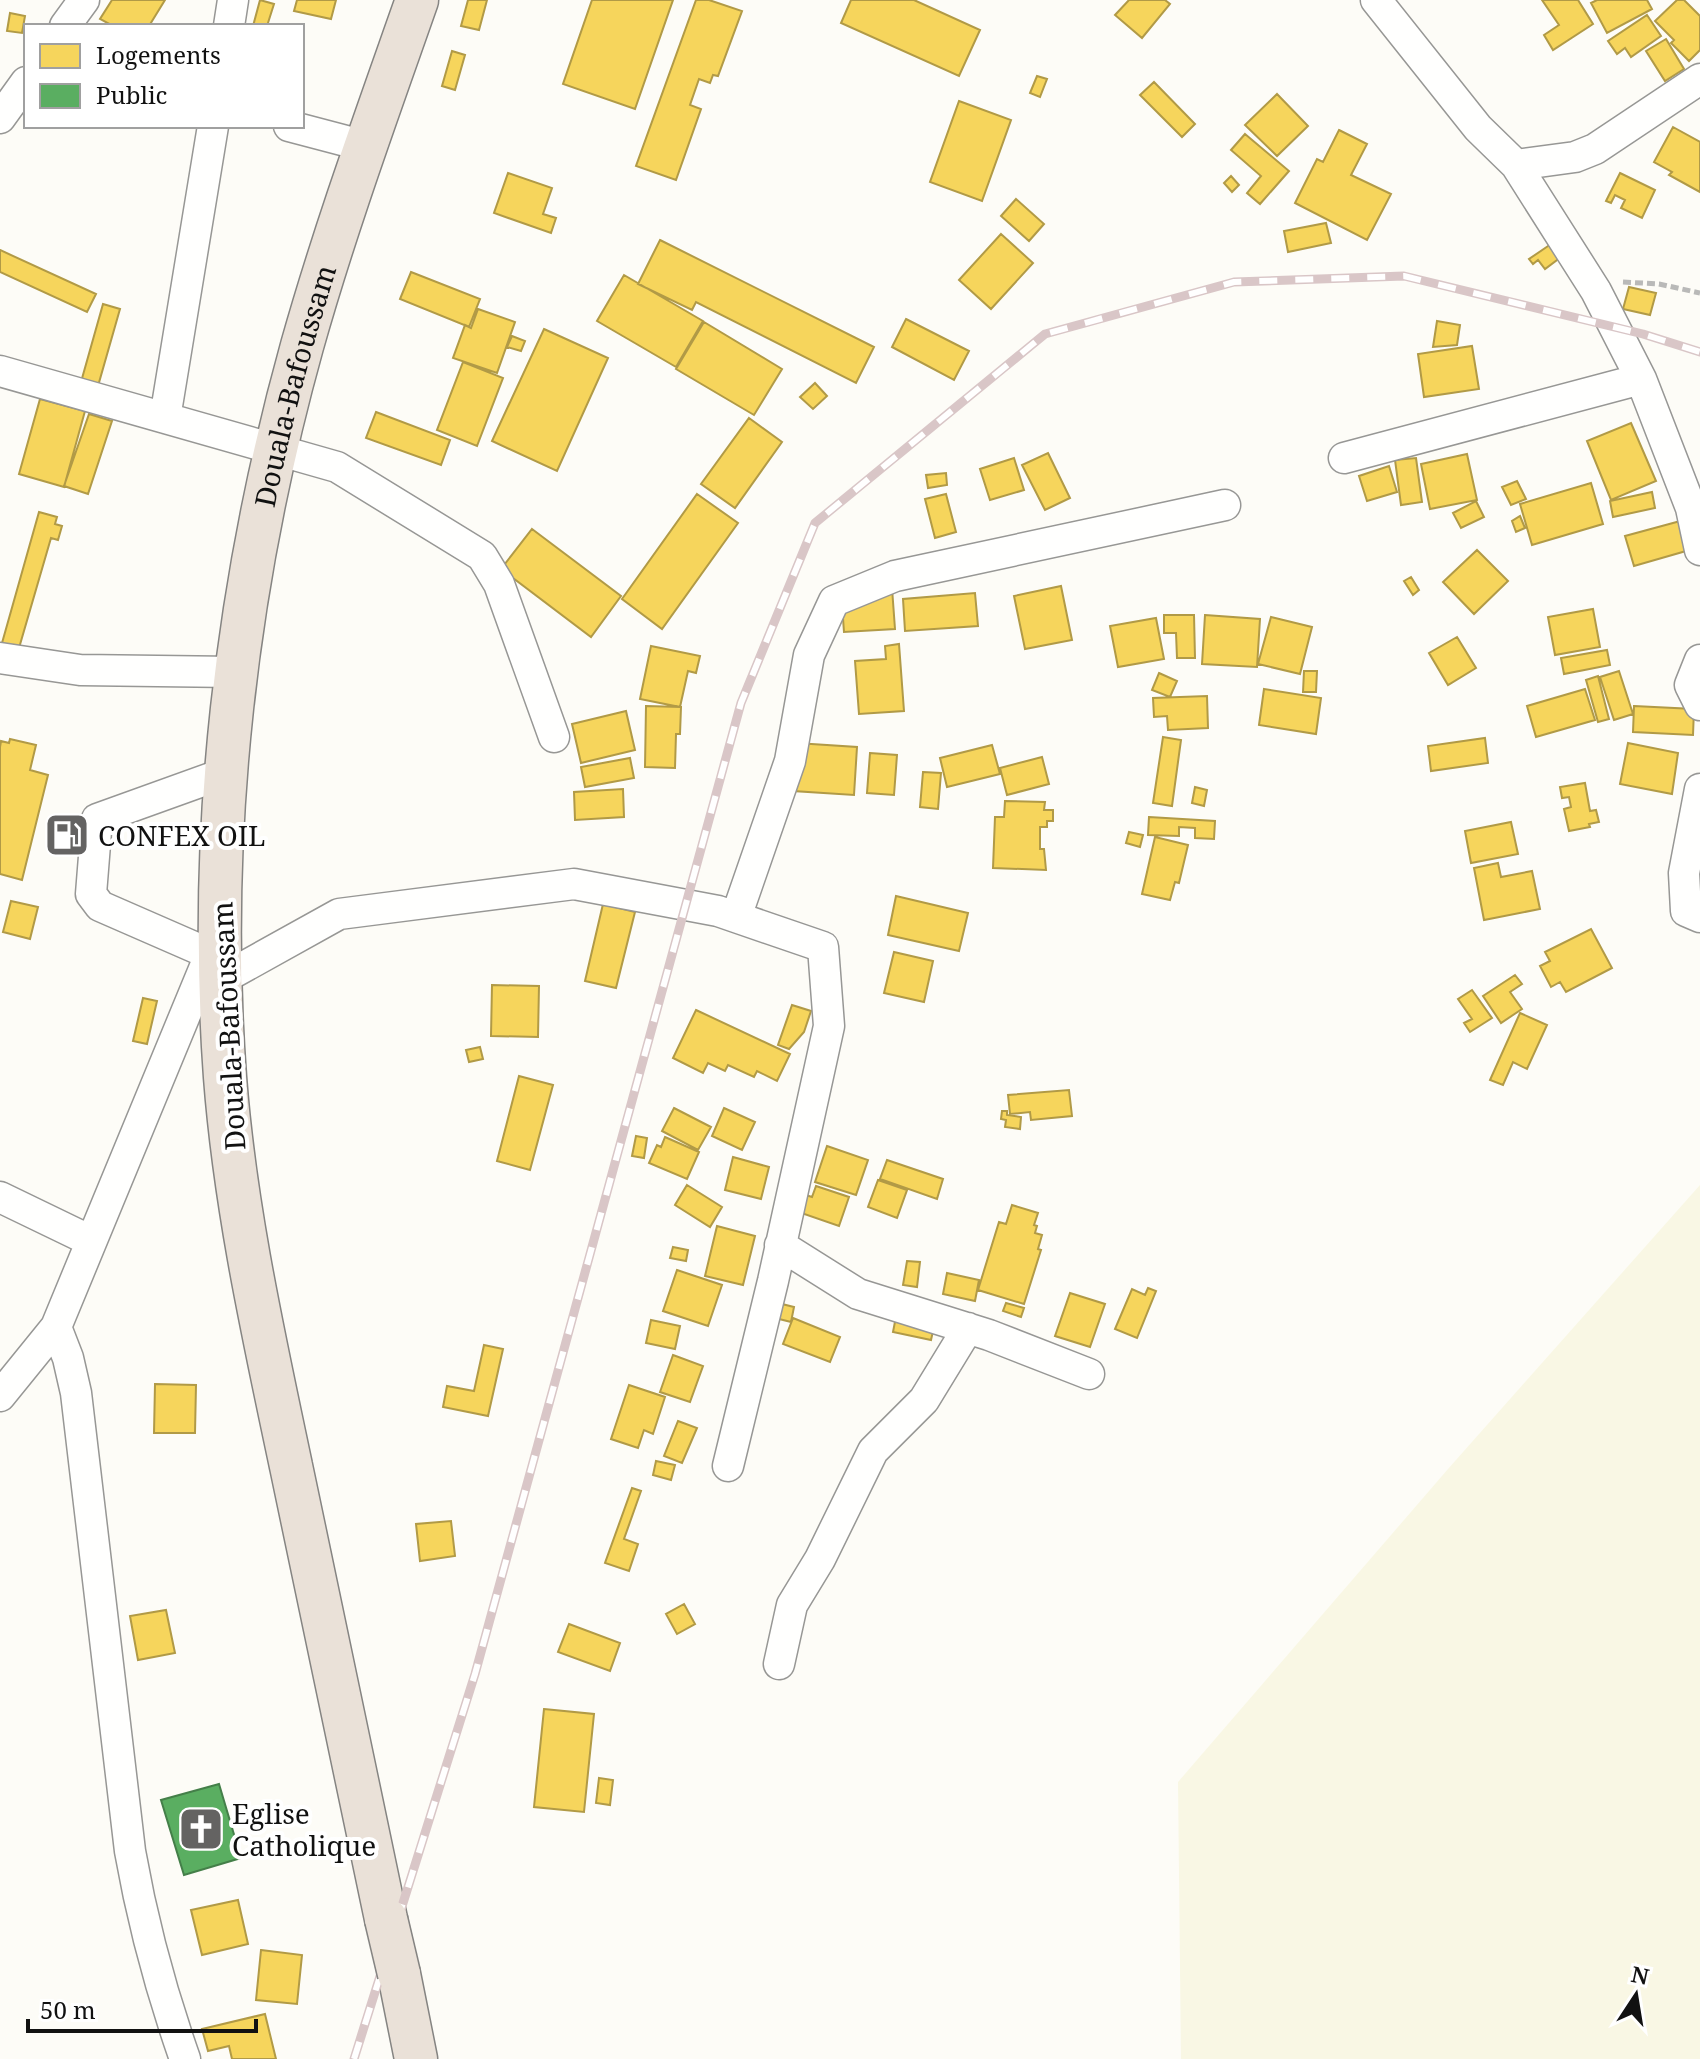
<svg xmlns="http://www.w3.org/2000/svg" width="1700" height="2059" font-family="'Noto Serif',serif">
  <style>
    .farmland { fill: #f9f7e4 }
    .homes { fill: #f6d55c; stroke: #b19a46; stroke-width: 2 }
    .public { fill: #5aae61; stroke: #447f49; stroke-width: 2 }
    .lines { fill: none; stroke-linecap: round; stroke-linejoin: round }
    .minor-casing { stroke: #979795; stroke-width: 33 }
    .highway-casing { stroke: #858482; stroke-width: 45 }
    .path { stroke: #b9b9b8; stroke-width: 5; stroke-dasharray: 8 4; stroke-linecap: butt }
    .minor { stroke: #fffffe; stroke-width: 30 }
    .highway { stroke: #eae1d8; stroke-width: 42 }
    .rail-casing { stroke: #d9c6c7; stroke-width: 9 }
    .rail { stroke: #fff; stroke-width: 6; stroke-dasharray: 18; stroke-linecap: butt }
    .highway-bridge-casing { stroke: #858482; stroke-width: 45; stroke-linecap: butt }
    .highway-bridge { stroke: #eae1d8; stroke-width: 42 }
    .labels { text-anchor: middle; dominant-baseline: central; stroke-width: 8; stroke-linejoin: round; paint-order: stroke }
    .street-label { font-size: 28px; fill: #111; stroke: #fff }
    .poi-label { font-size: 28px; fill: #111; stroke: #fff; text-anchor: start }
  </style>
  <rect width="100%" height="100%" fill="#fdfcf7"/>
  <path class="farmland" d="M1700,1185V2059H1181L1178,1782L1448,1469Z"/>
  <path class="homes" d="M112,0H165L149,26H113L100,19Z
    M260,0L274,4L267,26H253Z
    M297,0H336L331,19L294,11Z
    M468,0H487L479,30L461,26Z
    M592,0H673L635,109L563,84Z
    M696,0H709L742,11L718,76L713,75L710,83L699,79L690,105L701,109L676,180L636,166Z
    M851,0H914L980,30L959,76L841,23Z
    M1129,0H1165L1170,4L1142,38L1115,15Z
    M1542,0H1578L1593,24L1553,50L1544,35L1559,25Z
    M1597,0H1647L1652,9L1607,33L1591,3Z
    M1677,0H1684L1700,16V50L1689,61L1671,43L1674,40L1655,21Z
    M10,13L25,16L22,33L7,31Z
    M1647,15L1661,36L1631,57L1625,48L1617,54L1608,41Z
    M1666,39L1684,69L1665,81L1646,51Z
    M452,51L465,55L455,90L442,86Z
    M1037,76L1047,79L1040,97L1030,93Z
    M1154,82L1195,124L1182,137L1140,95Z
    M1277,94L1308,126L1277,156L1245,125Z
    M959,101L1011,120L982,201L930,182Z
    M1673,127L1700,142V192L1669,175L1672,172L1654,162Z
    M1339,130L1367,144L1351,175L1391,194L1367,240L1295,203L1317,159L1323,162Z
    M1245,134L1289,171L1260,204L1247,193L1261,176L1231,150Z
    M508,173L552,188L543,214L556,218L551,233L494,213Z
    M1620,173L1655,190L1642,218L1621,208L1625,200L1615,195L1611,203L1606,201Z
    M1231,176L1239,185L1232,192L1224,183Z
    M1016,199L1044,224L1029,241L1001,216Z
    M1326,223L1331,243L1288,252L1284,231Z
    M1001,234L1033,263L991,309L959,280Z
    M660,240L874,347L856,383L696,302L692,310L638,284Z
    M1551,244L1561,257L1545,269L1538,260L1533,264L1529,259Z
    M0,250L96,294L87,312L0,272Z
    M411,272L480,299L469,327L400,299Z
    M624,275L703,321L676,367L597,321Z
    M1629,287L1656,293L1650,315L1623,309Z
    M103,304L120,309L98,386L81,382Z
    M478,309L515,322L497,373L453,358L465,325L471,328Z
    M906,319L969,351L954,380L892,347Z
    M1437,321L1460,325L1457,345L1433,347Z
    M704,322L782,369L754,415L676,369Z
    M544,329L608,358L557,471L492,441Z
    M512,336L525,341L521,351L507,347Z
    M1472,346L1479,389L1424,397L1418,354Z
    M463,362L503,378L477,446L437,430Z
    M815,383L827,396L813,409L800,397Z
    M40,399L85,411L64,487L19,474Z
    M376,412L450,440L441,465L366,438Z
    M89,414L112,421L88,494L64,486Z
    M749,418L782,442L735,508L701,484Z
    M1631,423L1656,481L1611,500L1587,441Z
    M1048,453L1070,498L1045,510L1022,465Z
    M1467,454L1477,500L1430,509L1421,464Z
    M1014,458L1024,490L990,500L980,469Z
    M1416,458L1422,502L1401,505L1395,460Z
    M1389,466L1397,492L1367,501L1359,476Z
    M946,473L947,485L928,488L926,475Z
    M1517,481L1526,499L1511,505L1502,487Z
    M1591,483L1603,524L1532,545L1520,504Z
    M1652,492L1655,508L1613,517L1610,501Z
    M697,494L738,523L662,629L622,599Z
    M946,494L956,532L935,538L925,499Z
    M1476,501L1484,517L1461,528L1453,513Z
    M39,512L57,517L55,524L62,526L58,540L51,538L19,648L2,643Z
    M1520,516L1525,528L1516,532L1512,521Z
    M1684,520L1693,549L1634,566L1625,536Z
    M532,529L621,596L591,637L501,569Z
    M1477,550L1508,581L1474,614L1443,582Z
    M1411,577L1419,590L1413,595L1404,581Z
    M1061,586L1072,640L1025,649L1014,596Z
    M892,588L895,629L844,632L841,591Z
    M975,593L978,626L905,631L903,599Z
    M1593,609L1600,647L1555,655L1548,617Z
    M1164,615H1194L1195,658H1177L1176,633H1164Z
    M1205,615L1260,619L1257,667L1202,664Z
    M1271,617L1312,627L1300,674L1258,664Z
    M1156,618L1164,659L1118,667L1110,626Z
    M1457,637L1476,668L1448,685L1429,653Z
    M899,644L904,711L859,714L855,661L886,659L885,646Z
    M651,646L700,656L696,673L688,671L680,707L640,699Z
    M1607,650L1610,665L1564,674L1561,658Z
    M1304,671H1317L1316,692H1303Z
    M1619,671L1633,714L1614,720L1600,677Z
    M1159,673L1177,681L1170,697L1152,690Z
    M1598,676L1609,719L1598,722L1586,680Z
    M1264,689L1321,698L1316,734L1259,725Z
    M1585,689L1595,720L1536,737L1527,706Z
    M1207,696L1208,728L1168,730L1167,716L1154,717L1153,698Z
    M646,706L681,707L680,734H676L675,768L645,767Z
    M1634,706L1694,709L1693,735L1633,732Z
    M626,711L635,750L581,763L572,724Z
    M1163,737L1181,740L1172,806L1153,803Z
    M1485,738L1488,763L1431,771L1428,746Z
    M10,739L36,745L30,770L48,775L22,880L0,874V747L1,741L9,743Z
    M796,743L857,747L854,795L793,791Z
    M1628,743L1678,753L1672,794L1620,784Z
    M992,745L1000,774L947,787L940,758Z
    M870,753L897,755L894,795L867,793Z
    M1042,757L1049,784L1007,795L1000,768Z
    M630,758L634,778L585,787L581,767Z
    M923,772L941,773L938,809L920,807Z
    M1585,783L1590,811L1596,810L1599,822L1589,824L1590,827L1569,831L1564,809L1571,807L1569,797L1562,798L1560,787Z
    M1195,787L1207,790L1204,806L1192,803Z
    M623,789L624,817L575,820L574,792Z
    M1005,801L1045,802L1044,810H1053V821H1047V827H1040V849H1044L1046,870L993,868L995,817H1004Z
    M1149,817L1215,821L1214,839L1195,838V828L1179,827V836L1148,835Z
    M1511,822L1518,854L1471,863L1465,831Z
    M1129,832L1143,835L1140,847L1126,843Z
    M1155,837L1188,845L1179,883L1175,882L1170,900L1142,894Z
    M1498,863L1501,877L1532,871L1540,909L1484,920L1474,868Z
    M896,896L968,913L959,951L888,935Z
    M11,901L38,907L30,939L3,932Z
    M603,904L635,912L616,988L585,981Z
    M1591,929L1612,968L1566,992L1560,982L1551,987L1540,966L1550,961L1545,952Z
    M894,952L933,961L924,1002L884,993Z
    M1515,975L1522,984L1510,992L1522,1009L1501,1023L1483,996Z
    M492,985L539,986L538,1037L491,1036Z
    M1472,990L1492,1018L1470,1032L1464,1023L1472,1019L1458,999Z
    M143,998L157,1001L147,1044L133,1041Z
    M792,1005L811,1011L804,1032L789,1049L778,1045Z
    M696,1010L790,1054L777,1081L757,1071L754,1077L728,1065L725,1071L708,1063L703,1073L673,1058Z
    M1520,1013L1547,1025L1527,1069L1513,1062L1503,1085L1490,1080Z
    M480,1047L483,1059L469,1062L466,1050Z
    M519,1076L553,1085L530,1170L497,1161Z
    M1069,1090L1072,1116L1031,1120L1030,1112L1010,1114L1008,1095Z
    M674,1108L711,1127L698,1150L662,1131Z
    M724,1108L755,1122L742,1150L712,1136Z
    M1002,1111H1007V1115L1021,1117L1020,1129L1005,1127L1006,1120L1001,1119Z
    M636,1136L647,1138L644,1158L632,1156Z
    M665,1137L699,1152L687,1179L649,1163L657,1145L661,1147Z
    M827,1146L868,1160L856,1195L815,1182Z
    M733,1157L769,1167L761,1199L725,1190Z
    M887,1160L943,1179L937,1199L880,1179Z
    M878,1180L907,1190L897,1218L868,1207Z
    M687,1185L722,1207L710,1227L675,1205Z
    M816,1186L849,1197L839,1226L778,1205L784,1188L812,1197Z
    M1012,1205L1038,1213L1034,1225L1037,1226L1035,1233L1042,1235L1038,1249L1041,1250L1024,1304L978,1290L999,1222L1006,1224Z
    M717,1226L755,1236L743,1285L705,1276Z
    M673,1247L688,1250L686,1261L670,1258Z
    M907,1261L920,1262L917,1287L903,1285Z
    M677,1270L722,1285L708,1326L663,1311Z
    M947,1273L979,1280L975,1301L943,1294Z
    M1148,1288L1156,1291L1137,1338L1115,1329L1132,1289L1145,1295Z
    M1070,1293L1105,1304L1090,1347L1055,1336Z
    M900,1296L939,1305L931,1340L893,1332Z
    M1006,1303L1024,1308L1021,1317L1003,1311Z
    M782,1304L794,1307L791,1322L779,1319Z
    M793,1318L840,1337L830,1362L783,1344Z
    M651,1320L680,1326L675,1349L646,1343Z
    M484,1345L503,1349L488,1416L443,1407L447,1386L474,1391Z
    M673,1355L703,1366L690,1402L660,1392Z
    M155,1384L196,1385L195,1433H154Z
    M629,1385L665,1397L653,1434L644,1430L638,1448L611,1439Z
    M678,1421L697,1428L682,1463L664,1456Z
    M656,1461L675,1465L671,1480L653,1475Z
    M632,1488L641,1491L624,1539L638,1544L629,1571L605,1563Z
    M451,1521L455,1556L420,1561L416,1524Z
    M684,1604L695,1624L677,1634L666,1614Z
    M166,1610L175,1653L138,1660L130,1616Z
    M569,1624L620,1643L610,1671L558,1652Z
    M544,1709L594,1714L584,1812L534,1807Z
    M599,1778L613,1780L610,1805L596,1803Z
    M238,1900L248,1944L202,1955L191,1910Z
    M261,1950L302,1955L297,2004L256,2000Z
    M265,2014L276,2059H232L229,2046L208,2051L202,2029Z"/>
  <path class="public" d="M219,1784L241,1858L184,1875L161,1800Z"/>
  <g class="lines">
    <g class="minor-casing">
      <path id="minor" d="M1376,0L1478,128L1516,165L1575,157L1595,149L1700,79
        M65,26L84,0
        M229,26L233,0
        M0,118L26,82
        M289,126L365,146
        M1516,165L1596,291L1641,379L1691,508L1700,550
        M0,371L337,467L482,556L499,584L554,737
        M165,418L213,126
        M1344,458L1641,379
        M0,658L80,670L235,672
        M1700,660L1690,685L1700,705
        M1700,789L1684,873L1686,911L1700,917
        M736,917L790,761L809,655L834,601L895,576L1225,505
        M210,954L100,906L91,894L97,819L225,773
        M222,979L339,914L574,884L718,911L823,947L829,1026L773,1281L728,1466
        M0,1197L91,1241
        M780,1245L858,1294L989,1335L1089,1374
        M56,1327L68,1358L76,1393L130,1851C143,1925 160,1988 185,2059
        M0,1396L56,1327L214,945
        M779,1664L792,1605L820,1559L873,1451L924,1400L968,1328"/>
    </g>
    <g class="highway-casing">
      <g id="highway">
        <path id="s1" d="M386,1919C353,1768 322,1617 291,1466C264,1338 235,1208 225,1077C207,832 236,583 302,346C335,229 377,114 417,0"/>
        <path d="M399,1974L416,2059"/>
      </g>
    </g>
    <path class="path" d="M1623,282L1659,284L1700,293"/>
    <use href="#minor" class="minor"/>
    <use href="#highway" class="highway"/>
    <g class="rail-casing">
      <path id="rail" d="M354,2059L475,1674L741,703L815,523L1045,334L1234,282L1404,276L1643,334L1700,352"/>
    </g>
    <use href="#rail" class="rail"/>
    <g class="highway-bridge-casing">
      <path id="highway-bridge" d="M386,1919L399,1974"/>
    </g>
    <use href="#highway-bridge" class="highway-bridge"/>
  </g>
  <defs>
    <g id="fuel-square" transform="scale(2.3)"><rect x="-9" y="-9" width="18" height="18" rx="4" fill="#646362" stroke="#fff"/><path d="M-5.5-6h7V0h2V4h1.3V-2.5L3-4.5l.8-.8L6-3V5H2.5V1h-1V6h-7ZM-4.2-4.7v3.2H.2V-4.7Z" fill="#fff"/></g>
    <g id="church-square" transform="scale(2.3)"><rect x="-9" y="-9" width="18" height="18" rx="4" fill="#646362" stroke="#fff"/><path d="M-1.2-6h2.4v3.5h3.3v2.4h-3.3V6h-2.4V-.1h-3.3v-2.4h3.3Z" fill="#fff"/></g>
  </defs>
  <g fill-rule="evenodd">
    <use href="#fuel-square" x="67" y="835"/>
    <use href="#church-square" x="201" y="1829"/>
  </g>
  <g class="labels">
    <g class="street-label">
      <text stroke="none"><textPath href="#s1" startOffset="1556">Douala-Bafoussam</textPath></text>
      <text transform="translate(228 1026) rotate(-93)">Douala-Bafoussam</text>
    </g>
    <g class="poi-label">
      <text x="98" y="835">CONFEX OIL</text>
      <text x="232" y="1813">Eglise<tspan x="232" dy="32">Catholique</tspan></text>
    </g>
  </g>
  <rect x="24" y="24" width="280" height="104" fill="#ffffff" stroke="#a0a0a0" stroke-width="2"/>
  <rect x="40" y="44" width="40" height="24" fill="#f6d55c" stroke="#a0a0a0" stroke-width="2"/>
  <text x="96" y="64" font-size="24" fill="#111111">Logements</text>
  <rect x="40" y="84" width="40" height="24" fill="#5aae61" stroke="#a0a0a0" stroke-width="2"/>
  <text x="96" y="104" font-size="24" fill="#111111">Public</text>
  <g transform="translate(1636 1995) rotate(12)" stroke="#ffffff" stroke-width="6" paint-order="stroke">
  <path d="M0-6L14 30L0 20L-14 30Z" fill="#111111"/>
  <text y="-12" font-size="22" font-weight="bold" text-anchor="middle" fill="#111111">N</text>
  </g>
  <path d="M28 2019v12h228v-12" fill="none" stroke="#111111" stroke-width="4"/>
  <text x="40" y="2019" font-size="24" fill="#111111" stroke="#ffffff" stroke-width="6" paint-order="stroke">50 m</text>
</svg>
